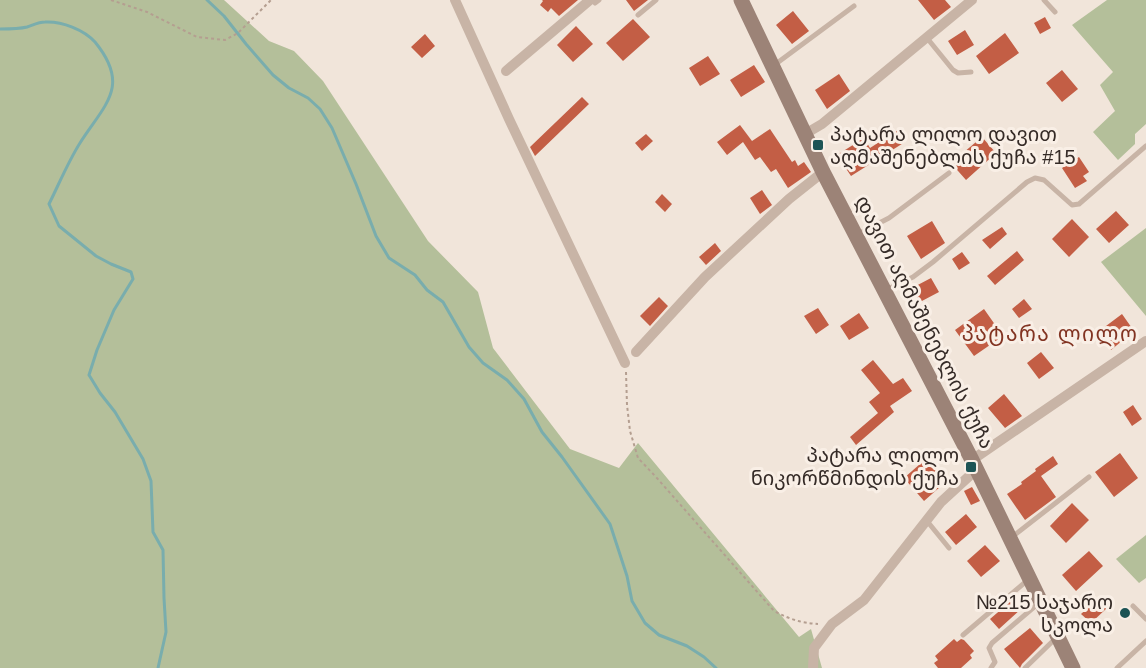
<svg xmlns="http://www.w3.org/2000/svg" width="1146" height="668" font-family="Helvetica,'Noto Sans Georgian',sans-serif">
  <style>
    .green { fill: #b4bf9a }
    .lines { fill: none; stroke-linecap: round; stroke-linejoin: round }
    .stream { stroke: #79adad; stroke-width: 3 }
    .building { fill: #c35e45 }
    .path { stroke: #b49e90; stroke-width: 2; stroke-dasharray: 3 3; stroke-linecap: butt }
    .lane { stroke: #c8b4a6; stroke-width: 5 }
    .street { stroke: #c8b4a6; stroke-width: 10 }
    .secondary { stroke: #9c8377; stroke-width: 15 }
    .poi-dot { fill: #1d5455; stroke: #f9efe6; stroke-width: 2 }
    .labels { text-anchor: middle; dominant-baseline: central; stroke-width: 6; stroke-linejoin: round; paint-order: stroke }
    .poi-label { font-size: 20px; fill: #352b27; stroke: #f9efe6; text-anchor: end }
    .street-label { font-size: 20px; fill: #352b27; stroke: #f9efe6 }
    .neighbourhood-label { font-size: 21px; letter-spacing: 1.5px; fill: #823422; stroke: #f9efe6 }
  </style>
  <rect width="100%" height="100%" fill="#f1e5da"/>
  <path class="green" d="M0,0H224L269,41L294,51L323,81L428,241L478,292L493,348L570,449L619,468L638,443L799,637L811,629L822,668H0Z
    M1107,0H1146V124L1135,134V144L1118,160L1093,132L1115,111L1100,85L1113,72L1072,25Z
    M1146,228V316L1101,262Z
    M1146,535V578L1139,583L1116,559Z"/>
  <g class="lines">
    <path class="stream" d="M207,0L224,16L246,44L273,75L289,88L308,98L320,109L332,128L356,184L376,236L389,258L415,275L427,290L443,302L469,347L483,363L507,380L524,399L542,432L562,457L610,524L627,576L632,601L645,623L659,635L687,646L704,657L716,668
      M0,29C9,29 19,29 27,27C33,25 39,22 45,22C62,21 84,30 95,42C131,86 105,104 80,143C68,162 59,184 49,204L59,226L96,256L111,264L131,272L133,279L114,310L97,350L89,375L100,393L115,412L143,459L151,481L153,532L163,550L164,598L166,632L158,668"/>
  </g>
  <path class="building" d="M542,0H578L559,16L551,8L548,12L540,5L543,1Z
    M626,0H648L634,11Z
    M918,0H945L951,7L934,20Z
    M793,11L809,31L792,44L776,25Z
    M1045,17L1051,28L1040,34L1034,23Z
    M633,19L650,37L623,61L606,43Z
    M576,26L593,44L573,62L557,45Z
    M965,30L974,45L957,55L948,41Z
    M1005,33L1019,53L989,74L976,56Z
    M425,34L435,46L422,58L411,47Z
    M708,56L720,74L700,86L689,68Z
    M754,65L765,82L741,97L730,80Z
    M1062,70L1078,89L1062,102L1046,83Z
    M839,74L850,91L827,109L815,90Z
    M582,97L589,104L535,156L530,147Z
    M740,125L752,141L770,129L792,162L795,160L798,166L804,162L811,172L788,188L776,169L771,172L760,157L755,160L743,142L727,155L717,142Z
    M898,130L905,142L851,176L837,155L864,138L870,148Z
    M646,134L653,141L642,151L635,143Z
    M982,137L996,153L966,180L951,163Z
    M1079,157L1089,172L1083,176L1087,181L1075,188L1062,168Z
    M762,190L772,205L760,214L750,198Z
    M662,194L672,204L665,212L655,202Z
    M1116,211L1129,225L1109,243L1096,229Z
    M1072,219L1089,237L1069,257L1052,239Z
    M932,221L945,243L921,259L907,236Z
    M1002,227L1007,234L990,249L982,240Z
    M715,243L721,251L706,265L699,257Z
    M1017,251L1024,260L995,285L987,276Z
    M962,252L970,263L959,270L952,259Z
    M931,278L939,292L920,302L912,288Z
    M659,297L668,306L650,326L640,316Z
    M1024,299L1032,309L1019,318L1012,309Z
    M818,308L829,325L816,334L804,316Z
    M984,309L1003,336L974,356L955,330Z
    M859,313L869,328L849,340L840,326Z
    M1122,314L1134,331L1111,350L1098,332Z
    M1041,352L1054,368L1039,379L1027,363Z
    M873,360L893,384L903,378L912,391L890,406L894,412L856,445L850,437L878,413L869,402L880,393L861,370Z
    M1004,394L1022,416L1005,428L988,408Z
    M1133,405L1142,419L1132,426L1123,412Z
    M1120,453L1138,478L1114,497L1095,472Z
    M1053,456L1058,464L1041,476L1056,497L1025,520L1007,494L1022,484L1021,482L1036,471L1035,469Z
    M928,457L948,480L924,501L904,478Z
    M972,487L980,501L971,505L964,491Z
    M1072,503L1089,520L1066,543L1050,526Z
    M966,514L977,527L956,545L945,532Z
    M985,545L1000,561L981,577L967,561Z
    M1089,551L1103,566L1076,591L1062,575Z
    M1099,598L1108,607L1091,623L1081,614Z
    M1011,601L1020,610L999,629L990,619Z
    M1030,628L1043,643L1022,664L1020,668L1004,649Z
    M954,639L957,642L961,639L964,640L974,651L970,655L972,658L961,668H938L934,663L938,660L935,656Z"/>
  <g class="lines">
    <path class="path" d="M111,0L147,12L197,37L225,40L238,33L271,0
      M626,372L627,405L630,431L638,458L656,477L774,611C789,619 801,623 818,624"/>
    <path class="lane" d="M1044,0L1055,12
      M595,3L599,0
      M638,15L656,0
      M927,38L953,70L958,73L971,72
      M773,66L854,6
      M856,235L889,218L949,173
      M886,290L913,277L933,262L1027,182L1035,178L1044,180L1072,205L1079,204L1146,146
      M927,521L949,548
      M1012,537L1089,477
      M1133,606L1146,619
      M963,635L1029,579
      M991,668L995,662L989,648L992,643L1040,602
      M1025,668L1057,637
      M1117,668L1146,641"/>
    <path class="street" d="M455,0L509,119L625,363
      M506,71L590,0
      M805,134L822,124L972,0
      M636,352L705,277L789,199L823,172
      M972,460L1146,341
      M813,668L814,648L832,624L864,600L941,502L977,469"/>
    <path class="secondary" d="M741,0L823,172L972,460L1073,668"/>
  </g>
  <g class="poi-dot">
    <rect x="812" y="139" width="12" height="12" rx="3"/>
    <rect x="965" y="461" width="12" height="12" rx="3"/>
    <circle cx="1125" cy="613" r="6"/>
  </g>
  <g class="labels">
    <g class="poi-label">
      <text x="830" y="134" text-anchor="start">პატარა ლილო დავით<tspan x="830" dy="23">აღმაშენებლის ქუჩა #15</tspan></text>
      <text x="959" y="455">პატარა ლილო<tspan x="959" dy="23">ნიკორწმინდის ქუჩა</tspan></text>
      <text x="1113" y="602">№215 საჯარო<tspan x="1113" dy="23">სკოლა</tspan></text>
    </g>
    <g class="street-label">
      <text transform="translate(925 322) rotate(63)">დავით აღმაშენებლის ქუჩა</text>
    </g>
    <g class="neighbourhood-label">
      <text x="1050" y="333">პატარა ლილო</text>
    </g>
  </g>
</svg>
